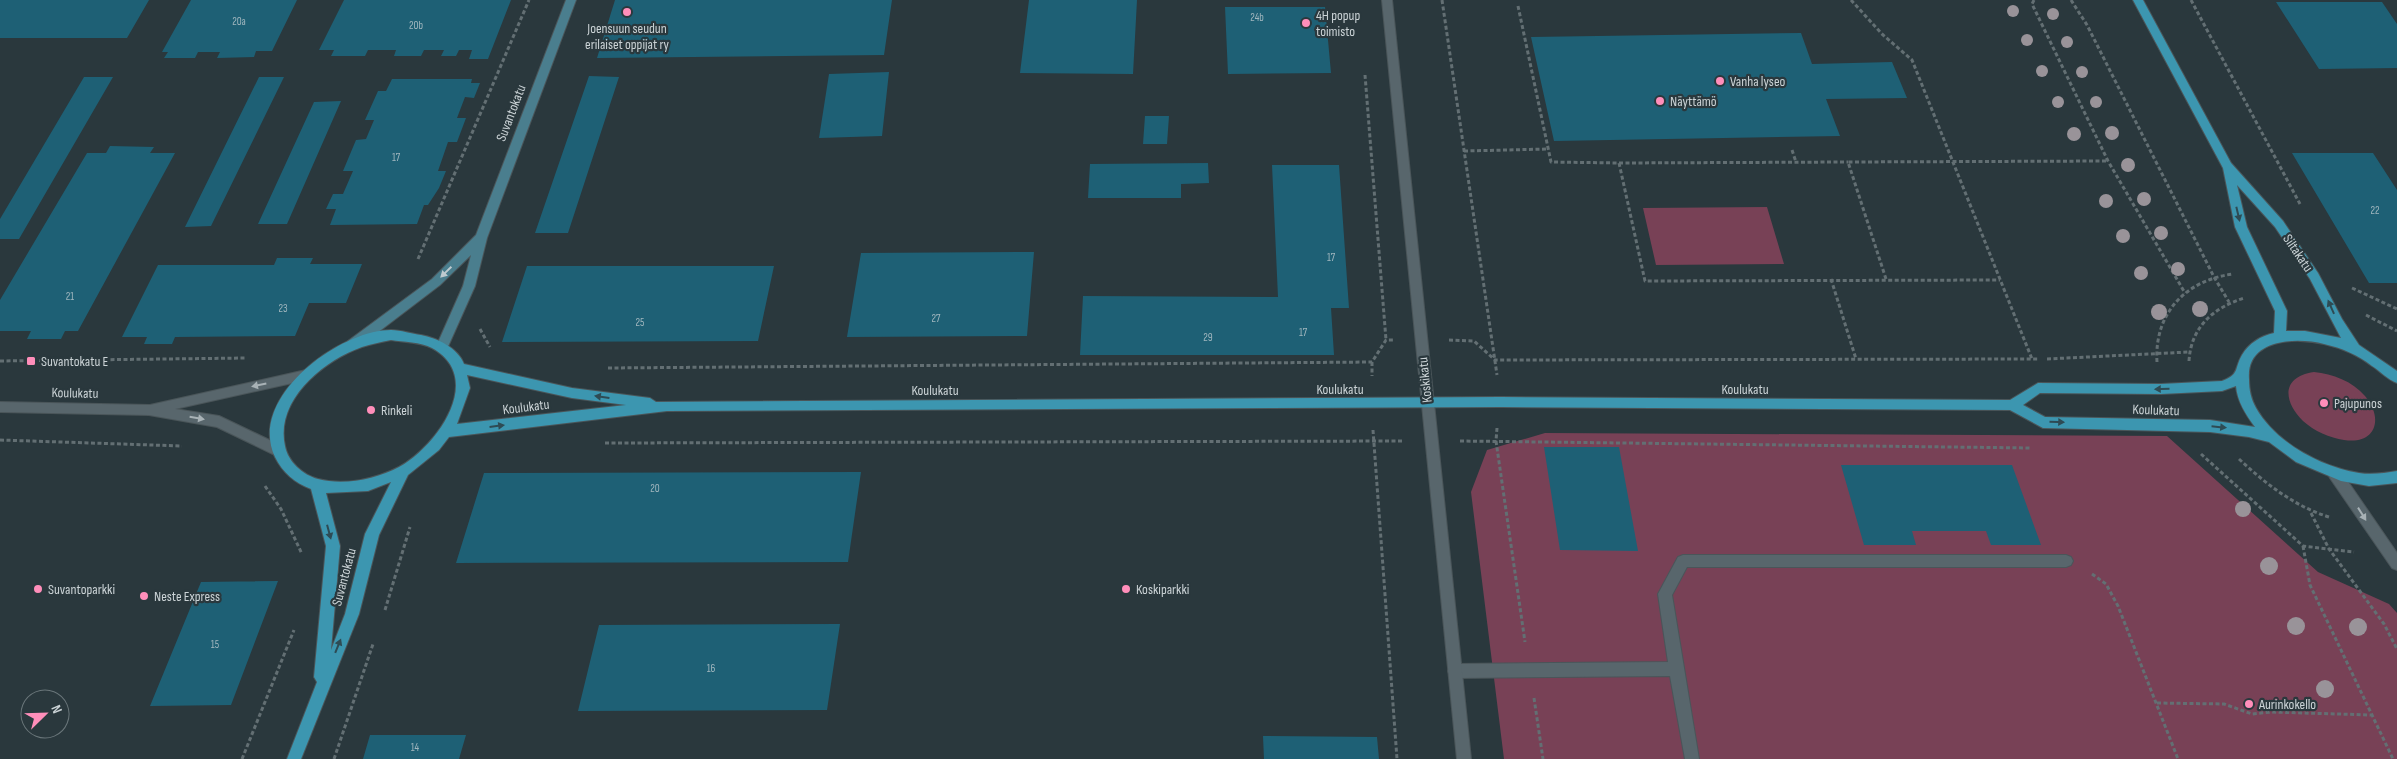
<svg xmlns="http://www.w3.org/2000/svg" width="2397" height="759" font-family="'Sofia Sans Condensed',sans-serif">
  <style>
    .green { fill: #784156 }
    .building { fill: #1e6075 }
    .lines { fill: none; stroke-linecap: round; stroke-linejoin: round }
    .service-casing { stroke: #4a5559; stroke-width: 2 }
    .minor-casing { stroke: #4a5559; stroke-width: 2 }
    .tertiary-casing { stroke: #4a5559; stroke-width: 2 }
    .secondary-casing { stroke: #4a5559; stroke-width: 2 }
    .primary-casing { stroke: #4a5559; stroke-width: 2 }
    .path { stroke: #636f73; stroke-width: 3; stroke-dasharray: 4 2.5; stroke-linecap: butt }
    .service { fill: #58666c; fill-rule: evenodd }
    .minor { fill: #58666c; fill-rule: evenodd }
    .tertiary { fill: #58666c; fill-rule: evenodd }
    .secondary { fill: #4a7e8e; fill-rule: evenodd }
    .primary { fill: #3c96b0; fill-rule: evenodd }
    .tree { fill: #999399 }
    .oneway { fill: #2e4b54 }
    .oneway2 { fill: #becacf }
    .oneway3 { fill: #a8b2b6 }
    .poi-dot { fill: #ff8eba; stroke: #2a383d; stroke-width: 2 }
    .labels { text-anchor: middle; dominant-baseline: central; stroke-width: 4.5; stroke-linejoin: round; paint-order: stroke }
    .number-label { font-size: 11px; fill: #a0b6be }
    .poi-label { font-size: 14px; fill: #cbd3d6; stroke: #2a383d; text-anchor: start }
    .street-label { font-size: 14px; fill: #cbd3d6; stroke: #2a383d }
  </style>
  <rect width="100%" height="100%" fill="#2a383d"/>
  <path class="green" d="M1767,207L1784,264L1656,265L1643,208Z
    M2314,372C2333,374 2352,381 2365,396C2384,418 2376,445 2344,440C2330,438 2314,431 2303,421C2283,401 2281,377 2314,372Z
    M1545,433L2167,436L2318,572L2389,604L2397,613V759H1504L1471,492L1487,450Z"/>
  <path class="building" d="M0,0H149L127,38H0Z
    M191,0H297L272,51H256L254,57L217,58L220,52H198L195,58H164L168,52H162Z
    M344,0H511L488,59H469L472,50H459L456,56H441L444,50H424L421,56H394L396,50H368L365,56H331L334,50H319Z
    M615,0H892L884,55L597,58Z
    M1029,0H1137L1133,74L1020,73Z
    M2276,2H2382L2397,24V68L2319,69Z
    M1225,7H1325L1331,73L1228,74Z
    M1801,33L1812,64L1892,62L1907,98L1826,99L1840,136L1554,141L1531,37Z
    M889,72L882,136L819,138L829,74Z
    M589,76L619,77L568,233H535Z
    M84,77H113L19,239H0V219Z
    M259,77H284L211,226L185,227Z
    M392,79H472L471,83H480L474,98L465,97L457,118H466L457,142H448L438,171H446L439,188L428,205H424L417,224L330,225L336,209H326L333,194H343L353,171H343L356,140L366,139L374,120H365L378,91H386Z
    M341,101L287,224H258L314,102Z
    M1145,116H1169L1167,144H1143Z
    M110,146L154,147L150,153H175L78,331H65L61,339H27L31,331H0V300L87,153H106Z
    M2292,153H2373L2397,190V283H2369Z
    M1208,163L1209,183L1181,184V198H1088L1090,164Z
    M1272,165H1339L1349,308H1331L1334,355H1080L1083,296L1278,297Z
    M1034,252L1027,336L847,337L861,253Z
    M277,258H313L310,264H362L346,303H309L295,336L175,337L172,344H144L147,337H122L158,265H274Z
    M527,266H774L758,341L502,342Z
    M1544,447H1619L1638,551L1560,550Z
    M1841,465H2012L2041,545H1991L1986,531H1912L1916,545H1864Z
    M861,472L848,562L456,563L484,473Z
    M278,581L231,705L150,706L201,582Z
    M840,624L827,710L578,711L599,625Z
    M370,735H466L459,759H363Z
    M1263,736L1377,737L1379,759H1264Z"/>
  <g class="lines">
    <g class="service-casing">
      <path id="service" d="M1683,555H2066L2071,557L2073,561L2071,565L2066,567H1687L1672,595L1699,759H1685L1670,676L1455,678L1450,676L1448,671L1450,666L1455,664L1668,662L1658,594L1678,557Z"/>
    </g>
    <g class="minor-casing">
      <path id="minor" d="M1382,0H1392L1471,759H1457Z
        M2335,468L2340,470L2397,553V570L2392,568L2330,478L2328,474L2330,470Z"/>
    </g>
    <g class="tertiary-casing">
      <path id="tertiary" d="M306,370L310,371L312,375L310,379L306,380L175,409L219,416L284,447L285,451L284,455L279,457L217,427L149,415L0,412V402L150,405Z"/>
    </g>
    <g class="secondary-casing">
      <path id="secondary" d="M566,0H576L487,238L475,286L446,351H438L436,347L463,286L471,255L440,285L356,349H348L346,345L348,341L432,279L476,235Z"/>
    </g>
    <g class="primary-casing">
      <path id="primary" d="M2133,0H2143L2231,163L2283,221L2318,273L2342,319L2359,345L2397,371V383C2388,380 2380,371 2372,366C2358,355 2342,348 2324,344C2296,337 2246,339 2249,379C2249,390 2251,399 2256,408C2276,443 2321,467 2359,473C2372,475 2385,473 2397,471V483L2369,486L2341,481L2296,462L2269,442L2249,437L2210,432L2043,428L2010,410L1501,407L667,411L449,437L439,450L408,475L379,535L359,614L301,759H287L317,682L314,677L326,546L311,489C295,483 283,473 275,457C247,398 339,330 391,330C401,330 412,334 421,335C437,338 458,348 464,364L572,388L650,398L656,402L1501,397L2010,400L2038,383L2161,384L2222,381C2240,374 2234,369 2242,355C2249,343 2261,336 2274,333L2275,311L2235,227L2223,168ZM2237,185L2275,227L2310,279L2341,338L2305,331H2286L2287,311L2247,227ZM391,340C403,342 421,342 432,348C486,378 437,446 399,467C376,479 344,486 318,479C303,475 288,462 285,446C275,401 322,361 362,347C371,344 381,342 391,340ZM467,375L572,398L626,405L457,424L470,388ZM2236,386C2237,401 2246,415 2255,427L2210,420L2045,417L2023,405L2040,393L2161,394L2222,391ZM391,482L365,534L345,614L331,650L340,546L326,493L368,491Z"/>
    </g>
    <path class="path" d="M1442,0L1497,375
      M1851,0L1882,34L1912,60L2032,359
      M2034,0L2032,4L2108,161L2185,293
      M2071,0L2087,25L2214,277L2229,302
      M2191,0L2300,204
      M1518,6L1551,162L1619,163L1645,281L2000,280
      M1365,75L1386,340
      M1792,150L1796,162
      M1464,151L1548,149
      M1619,163L1848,162
      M418,259L529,0
      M1831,279L1856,359
      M1886,279L1848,162L2108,161
      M2352,288L2397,309
      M2366,315L2397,331
      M480,329L490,347
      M1449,340L1474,341L1495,360L2038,359
      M2047,359L2189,352
      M0,361L247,358
      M2189,361C2191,327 2213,308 2244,298
      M1372,362V376
      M2157,362C2154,313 2186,280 2233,274
      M608,368L1372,362L1386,340H1395
      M1497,428L1496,441L1525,642
      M1373,430L1397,759
      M0,440L182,446
      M1460,441L2031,448
      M605,443L1404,441
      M2201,454L2303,546L2354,552
      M2239,459C2266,484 2294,506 2329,517
      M265,486L281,509L302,554
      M2311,513L2329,549L2384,624L2397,649
      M2303,546L2310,585L2393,759
      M2092,574L2106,584L2118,606L2178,759
      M385,610L410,527
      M1534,698L1543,759
      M2157,703L2224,704L2252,714L2271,712L2371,715
      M242,759L294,630
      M334,759L373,644"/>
    <use href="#service" class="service"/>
    <use href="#minor" class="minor"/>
    <use href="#tertiary" class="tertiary"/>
    <use href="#secondary" class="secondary"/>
    <use href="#primary" class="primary"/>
  </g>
  <g class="tree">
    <circle cx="2013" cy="11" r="6"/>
    <circle cx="2053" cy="14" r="6"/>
    <circle cx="2027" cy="40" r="6"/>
    <circle cx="2067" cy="42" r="6"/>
    <circle cx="2042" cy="71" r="6"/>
    <circle cx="2082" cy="72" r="6"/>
    <circle cx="2058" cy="102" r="6"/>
    <circle cx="2096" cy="102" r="6"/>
    <circle cx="2112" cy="133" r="7"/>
    <circle cx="2074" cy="134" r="7"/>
    <circle cx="2128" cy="165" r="7"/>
    <circle cx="2144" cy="199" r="7"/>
    <circle cx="2106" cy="201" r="7"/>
    <circle cx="2161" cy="233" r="7"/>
    <circle cx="2123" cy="236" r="7"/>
    <circle cx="2178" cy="269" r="7"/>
    <circle cx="2141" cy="273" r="7"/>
    <circle cx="2200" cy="309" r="8"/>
    <circle cx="2159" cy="312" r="8"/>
    <circle cx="2243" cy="509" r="8"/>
    <circle cx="2269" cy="566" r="9"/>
    <circle cx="2296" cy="626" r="9"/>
    <circle cx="2358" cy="627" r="9"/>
    <circle cx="2325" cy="689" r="9"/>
  </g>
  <defs><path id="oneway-solid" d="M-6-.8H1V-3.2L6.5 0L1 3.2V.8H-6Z" transform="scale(1.25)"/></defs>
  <g class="oneway">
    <use href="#oneway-solid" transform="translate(2238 214) rotate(77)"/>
    <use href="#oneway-solid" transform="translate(2331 307) rotate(-114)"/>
    <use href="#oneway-solid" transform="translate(2162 389) rotate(179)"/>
    <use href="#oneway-solid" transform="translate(602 397) rotate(-172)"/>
    <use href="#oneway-solid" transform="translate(2057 422) rotate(2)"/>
    <use href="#oneway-solid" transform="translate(497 426) rotate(-7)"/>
    <use href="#oneway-solid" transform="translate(2219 427) rotate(6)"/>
    <use href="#oneway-solid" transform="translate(329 532) rotate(75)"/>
    <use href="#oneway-solid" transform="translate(338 646) rotate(-68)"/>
  </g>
  <use class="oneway2" href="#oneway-solid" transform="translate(446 272) rotate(136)"/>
  <g class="oneway3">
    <use href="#oneway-solid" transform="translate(259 385) rotate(168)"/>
    <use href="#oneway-solid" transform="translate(197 418) rotate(10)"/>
    <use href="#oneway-solid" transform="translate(2362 514) rotate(58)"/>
  </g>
  <g class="poi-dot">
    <circle cx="627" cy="12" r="5"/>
    <circle cx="1306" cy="23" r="5"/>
    <circle cx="1720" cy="81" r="5"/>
    <circle cx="1660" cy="101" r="5"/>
    <rect x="26" y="356" width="10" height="10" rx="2.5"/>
    <circle cx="2324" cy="403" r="5"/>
    <circle cx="371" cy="410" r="5"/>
    <circle cx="38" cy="589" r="5"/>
    <circle cx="1126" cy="589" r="5"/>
    <circle cx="144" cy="596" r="5"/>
    <circle cx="2249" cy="704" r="5"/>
  </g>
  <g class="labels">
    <g class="number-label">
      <text x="1257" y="17">24b</text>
      <text x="239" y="21">20a</text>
      <text x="416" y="25">20b</text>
      <text x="396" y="157">17</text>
      <text x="2375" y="210">22</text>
      <text x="1331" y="257">17</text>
      <text x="70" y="296">21</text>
      <text x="283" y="308">23</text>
      <text x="936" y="318">27</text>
      <text x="640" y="322">25</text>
      <text x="1303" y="332">17</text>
      <text x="1208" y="337">29</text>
      <text x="655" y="488">20</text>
      <text x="215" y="644">15</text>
      <text x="711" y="668">16</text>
      <text x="415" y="747">14</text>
    </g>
    <g class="poi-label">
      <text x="1316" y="15">4H popup<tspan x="1316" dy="16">toimisto</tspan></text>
      <text x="627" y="28" text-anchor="middle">Joensuun seudun<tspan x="627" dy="16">erilaiset oppijat ry</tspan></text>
      <text x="1730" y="81">Vanha lyseo</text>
      <text x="1670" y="101">Näyttämö</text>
      <text x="41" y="361">Suvantokatu E</text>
      <text x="2334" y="403">Pajupunos</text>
      <text x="381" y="410">Rinkeli</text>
      <text x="48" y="589">Suvantoparkki</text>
      <text x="1136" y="589">Koskiparkki</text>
      <text x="154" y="596">Neste Express</text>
      <text x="2259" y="704">Aurinkokello</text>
    </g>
    <g class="street-label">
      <text transform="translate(511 113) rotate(-69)">Suvantokatu</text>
      <text transform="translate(2298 253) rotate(56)">Siltakatu</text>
      <text transform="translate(1425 380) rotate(-96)">Koskikatu</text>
      <text x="1340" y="389">Koulukatu</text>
      <text x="1745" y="389">Koulukatu</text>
      <text x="935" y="390">Koulukatu</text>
      <text transform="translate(75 393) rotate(1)">Koulukatu</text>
      <text transform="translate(526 407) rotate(-7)">Koulukatu</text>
      <text transform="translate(2156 410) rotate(2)">Koulukatu</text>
      <text transform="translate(344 577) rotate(-75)">Suvantokatu</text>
    </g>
  </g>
  <g transform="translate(45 714) rotate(67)"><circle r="24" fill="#2a383d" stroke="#6a767a"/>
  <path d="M0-4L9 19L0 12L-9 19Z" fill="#ff8eba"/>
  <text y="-8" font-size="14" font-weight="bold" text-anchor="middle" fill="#cbd3d6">N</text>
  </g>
</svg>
